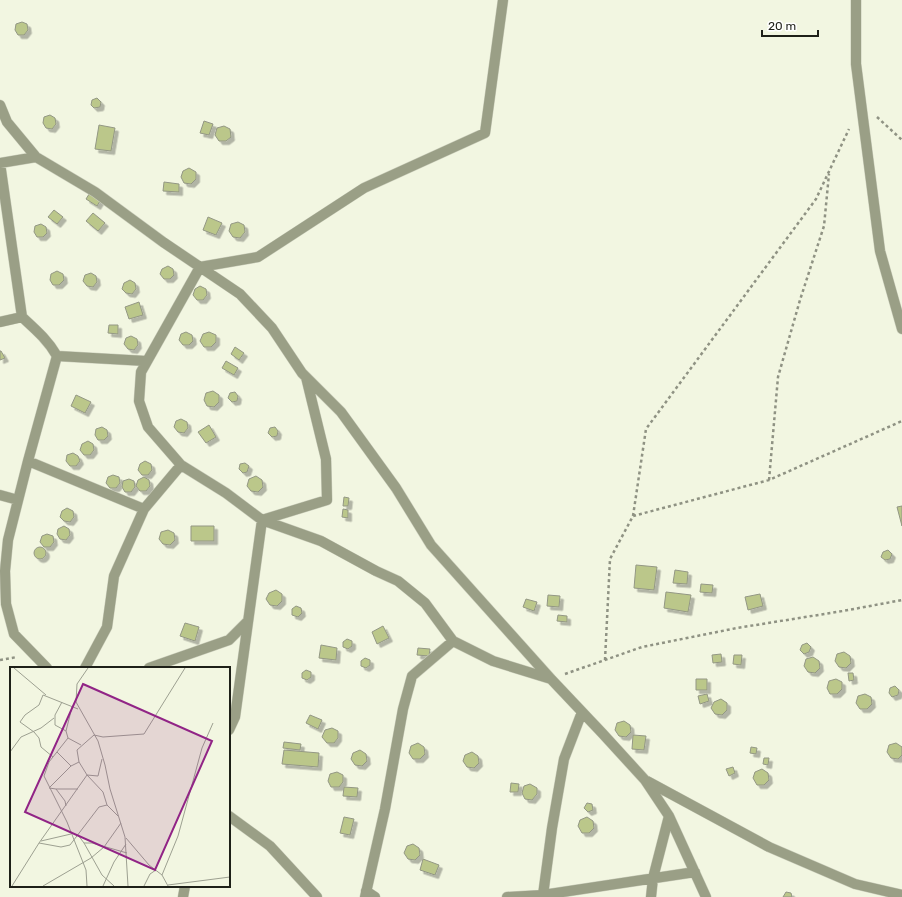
<svg xmlns="http://www.w3.org/2000/svg" width="902" height="897" font-family="Rubik,sans-serif">
  <style>
    .building { fill: #bbc78a; stroke: #939784; filter: url(#shadow) }
    .lines { fill: none; stroke-linecap: round; stroke-linejoin: round }
    .street-casing { stroke: #cccfbd; stroke-width: 11 }
    .path { stroke: #8f9283; stroke-width: 2.5; stroke-dasharray: 3 3; stroke-linecap: butt }
    .street { stroke: #9a9f86; stroke-width: 10 }
    .inset-road { fill: none; stroke: #9da091; stroke-width: 1 }
    .view { fill: #912486; fill-opacity: 0.15; stroke: #912486; stroke-width: 2 }
    .inset-edge { fill: none; stroke: #1e2018; stroke-width: 2 }
  </style>
  <defs>
    <filter id="shadow"><feDropShadow dx="3.5" dy="3.5" stdDeviation="0" flood-color="#0004"/></filter>
  </defs>
  <rect width="100%" height="100%" fill="#f2f6e1"/>
  <path class="building" d="M22,22L27,24L28,30L24,35H18L15,30L16,24Z
    M97,98L101,102L100,107L94,108L91,105L92,100Z
    M50,115L55,118L56,124L52,129L46,128L43,123L44,117Z
    M204,121L213,124L209,135L200,133Z
    M99,125L115,128L111,151L95,149Z
    M224,126L230,129L231,137L226,141H219L215,135L217,128Z
    M189,168L196,172V179L191,184L184,183L181,177L183,171Z
    M164,182L179,184V192L163,191Z
    M91,191L102,198L97,206L86,199Z
    M54,210L63,217L57,224L48,217Z
    M93,213L105,223L98,231L86,221Z
    M208,217L222,223L216,235L203,230Z
    M238,222L244,225L245,232L240,238L233,237L229,231L231,224Z
    M41,224L46,227L47,233L43,237H37L34,232L35,226Z
    M168,266L173,269L174,275L170,279H164L160,274L162,269Z
    M57,271L63,274L64,280L59,285H53L50,280L51,274Z
    M91,273L96,276L97,282L93,287L87,286L83,281L85,275Z
    M130,280L135,283L136,289L132,294L126,293L122,289L124,283Z
    M200,286L206,289L207,295L203,300H197L193,295L195,289Z
    M139,302L143,315L129,319L125,307Z
    M109,325H118V334L108,333Z
    M186,332L192,335L193,341L189,345H183L179,340L181,334Z
    M209,332L216,335V342L211,347H204L200,341L203,334Z
    M131,336L137,339L138,345L134,350L128,349L124,344L126,338Z
    M235,347L244,353L239,360L231,354Z
    M0,351H1L5,358L0,360Z
    M226,361L238,368L234,375L222,368Z
    M213,391L219,395V402L214,407L207,406L204,400L206,393Z
    M235,392L238,396L237,401L232,402L228,398L230,393Z
    M76,395L91,402L85,413L71,406Z
    M181,419L187,422L188,428L184,433L178,432L174,427L176,421Z
    M209,425L216,437L206,443L198,432Z
    M102,427L107,430L108,436L104,440H98L95,435L96,429Z
    M275,427L278,431L277,436L272,437L268,433L270,428Z
    M88,441L93,444L94,450L90,455H84L80,450L82,444Z
    M73,453L78,456L80,461L76,466H70L66,461L67,455Z
    M145,461L151,464L152,470L148,475H142L138,470L140,464Z
    M245,463L249,466L247,472L243,473L239,469L240,464Z
    M113,475L119,477L120,483L116,488H110L106,483L108,477Z
    M256,476L262,480L263,487L258,492L251,491L247,486L249,479Z
    M144,477L149,480L150,486L146,491H140L136,486L138,480Z
    M129,479L134,481L135,487L131,492H125L122,487L123,481Z
    M344,497L349,498L348,506H343Z
    M902,506V526L897,507Z
    M67,508L73,511L74,517L70,522L64,521L60,517L62,511Z
    M343,509L348,510V518L342,517Z
    M64,526L69,529L70,535L66,540L60,539L57,534L58,529Z
    M191,526H214V541H191Z
    M168,530L174,533L175,540L170,545L163,544L159,539L161,532Z
    M47,534L53,536L54,542L50,547H44L40,542L42,536Z
    M34 553a6 6 0 1 1 12 0a6 6 0 1 1-12 0Z
    M888,550L892,554L890,559L885,560L881,557L883,552Z
    M636,565L657,567L654,590L634,588Z
    M675,570L688,572L687,584L673,583Z
    M701,584L713,585L712,593L700,592Z
    M276,590L282,594V601L277,606L270,605L266,599L269,593Z
    M666,592L691,595L688,612L664,608Z
    M760,594L763,606L748,610L745,597Z
    M548,595L560,596L559,607L547,606Z
    M526,599L537,602L534,611L523,607Z
    M296,606L301,608L302,613L298,617L292,615V609Z
    M558,615L567,616V622L557,621Z
    M185,623L199,627L195,641L180,636Z
    M383,626L389,638L377,644L372,632Z
    M347,639L352,641V646L348,649L343,647V642Z
    M807,643L811,647L809,652L804,654L800,650L802,645Z
    M321,645L337,648L336,660L319,658Z
    M418,648L430,649L429,656L417,655Z
    M844,652L850,656L851,663L846,668L839,667L835,661L837,654Z
    M721,654L722,662L713,663L712,655Z
    M734,655H742L741,665L733,664Z
    M813,657L819,661L820,668L815,673L808,672L804,666L806,659Z
    M365,658L370,660V665L366,668L361,666V661Z
    M306,670L311,672V677L307,680L302,678V673Z
    M848,673H853L854,680L849,681Z
    M696,679H707V690H696Z
    M836,679L842,682V689L837,694H830L827,688L829,681Z
    M895,686L899,690L898,695L892,697L889,693L890,688Z
    M707,694L709,701L700,704L698,696Z
    M865,694L871,697L872,704L867,709H860L856,703L858,696Z
    M721,699L727,703V710L722,715L715,714L711,708L714,702Z
    M310,715L322,720L318,729L306,723Z
    M624,721L630,725L631,732L626,737L619,736L615,730L617,723Z
    M332,728L338,731V738L334,743H327L322,737L325,730Z
    M633,735L646,736L644,750L632,749Z
    M284,742L301,744L300,750L283,748Z
    M418,743L424,747L425,754L420,759H413L409,753L411,746Z
    M896,743L902,747V755L898,759L891,758L887,752L889,745Z
    M751,747L757,748L756,754L750,753Z
    M284,750L319,753L318,767L282,764Z
    M360,750L366,754L367,761L362,766L355,765L351,759L353,753Z
    M472,752L478,756L479,763L474,768L467,767L463,761L465,755Z
    M764,758H769L768,765L763,764Z
    M733,767L735,773L729,776L726,769Z
    M762,769L768,773L769,780L764,785H757L753,778L755,772Z
    M337,772L343,775V782L339,787H331L328,781L330,774Z
    M511,783L519,784L518,792H510Z
    M530,784L537,788V794L532,800L525,799L522,793L524,786Z
    M344,787L358,788L357,797L343,796Z
    M587,803L592,804L593,810L588,812L584,808Z
    M344,817L354,819L350,835L340,833Z
    M587,817L593,821L594,828L589,833H582L578,826L580,820Z
    M413,844L419,848L420,855L415,860L408,859L404,853L407,846Z
    M423,859L439,865L435,875L420,870Z
    M786,892L791,893L792,897H783Z"/>
  <g class="lines">
    <g class="street-casing">
      <path id="street" d="M503,0L485,133L364,188L258,257L200,267L141,372L139,401L148,427L181,465L226,493L262,520L321,541L376,571L398,581L425,603L453,641L493,661L551,679
        M856,0V64L880,251L902,329
        M0,105L7,122L36,157L95,192L163,242L240,294L272,328L302,373L341,412L396,488L431,545L551,679L603,734L645,780L669,816L706,897
        M0,163L22,317
        M0,163L36,157
        M0,322L22,317C35,329 48,340 57,356L146,361
        M28,461L144,509
        M0,495L18,500
        M47,668L14,634L6,604L5,571L8,540L28,461L57,356
        M85,668L107,627L114,576L144,509L181,465
        M149,668L229,640L248,621
        M229,730L235,717L262,520L327,500L326,459L306,377
        M647,781L769,847L855,884L902,895
        M229,816L270,846L317,897
        M366,891L375,897
        M183,897L185,886
        M365,897L385,809L403,709L412,676L453,641
        M507,897L543,895L695,872
        M542,897L543,895L552,828L564,759L582,712
        M651,897L653,878L669,816"/>
    </g>
    <path class="path" d="M877,117L902,140
      M769,480L778,377L800,300L824,226L829,174
      M633,516L646,429L816,199L849,129
      M0,660L17,657
      M605,660L610,559L633,516L769,480L902,421
      M565,674L642,647L737,628L843,611L902,600"/>
    <use href="#street" class="street"/>
  </g>
  <g transform="translate(10 667)">
    <rect width="220" height="220" fill="#f2f6e1"/>
    <path class="inset-road" d="M4,1L36,28M78,1L67,17L66,35L88,74L95,98L100,122L115,170L118,219M52,35L45,48V58L56,64L58,71L71,78M56,64L62,40M58,71L39,95L34,109L57,155L76,203L77,219M0,85L11,70L31,61L44,51M47,85L61,99M43,90L31,80L29,71L24,65L10,55L15,48L29,38L33,28L68,42M39,121L61,99L69,95M39,121L46,122L55,134L56,139M46,122H68M108,149L97,138L93,125L77,108L69,95L67,83L84,68L93,70L134,67L175,1M68,168L74,176H82L117,186M116,171L139,198L152,208L158,219M31,174L61,167M29,176L51,180L60,178L89,140L97,138M74,176L92,208L104,219M152,208L168,169L192,81L203,56M158,218L220,210M2,219L29,176L77,108L88,109L92,92M33,219L81,191L94,180L111,156M93,219L104,195L116,177M134,219L140,207L146,203"/>
    <path class="view" d="M73,17L202,74L145,203L15,145Z"/>
    <rect width="220" height="220" class="inset-edge"/>
  </g>
  <path d="M762 30v6h56v-6" fill="none" stroke="#1e2018" stroke-width="2"/>
  <text x="768" y="30" font-size="12" fill="#1e2018" stroke="#ffffff" stroke-width="3" paint-order="stroke">20 m</text>
</svg>
